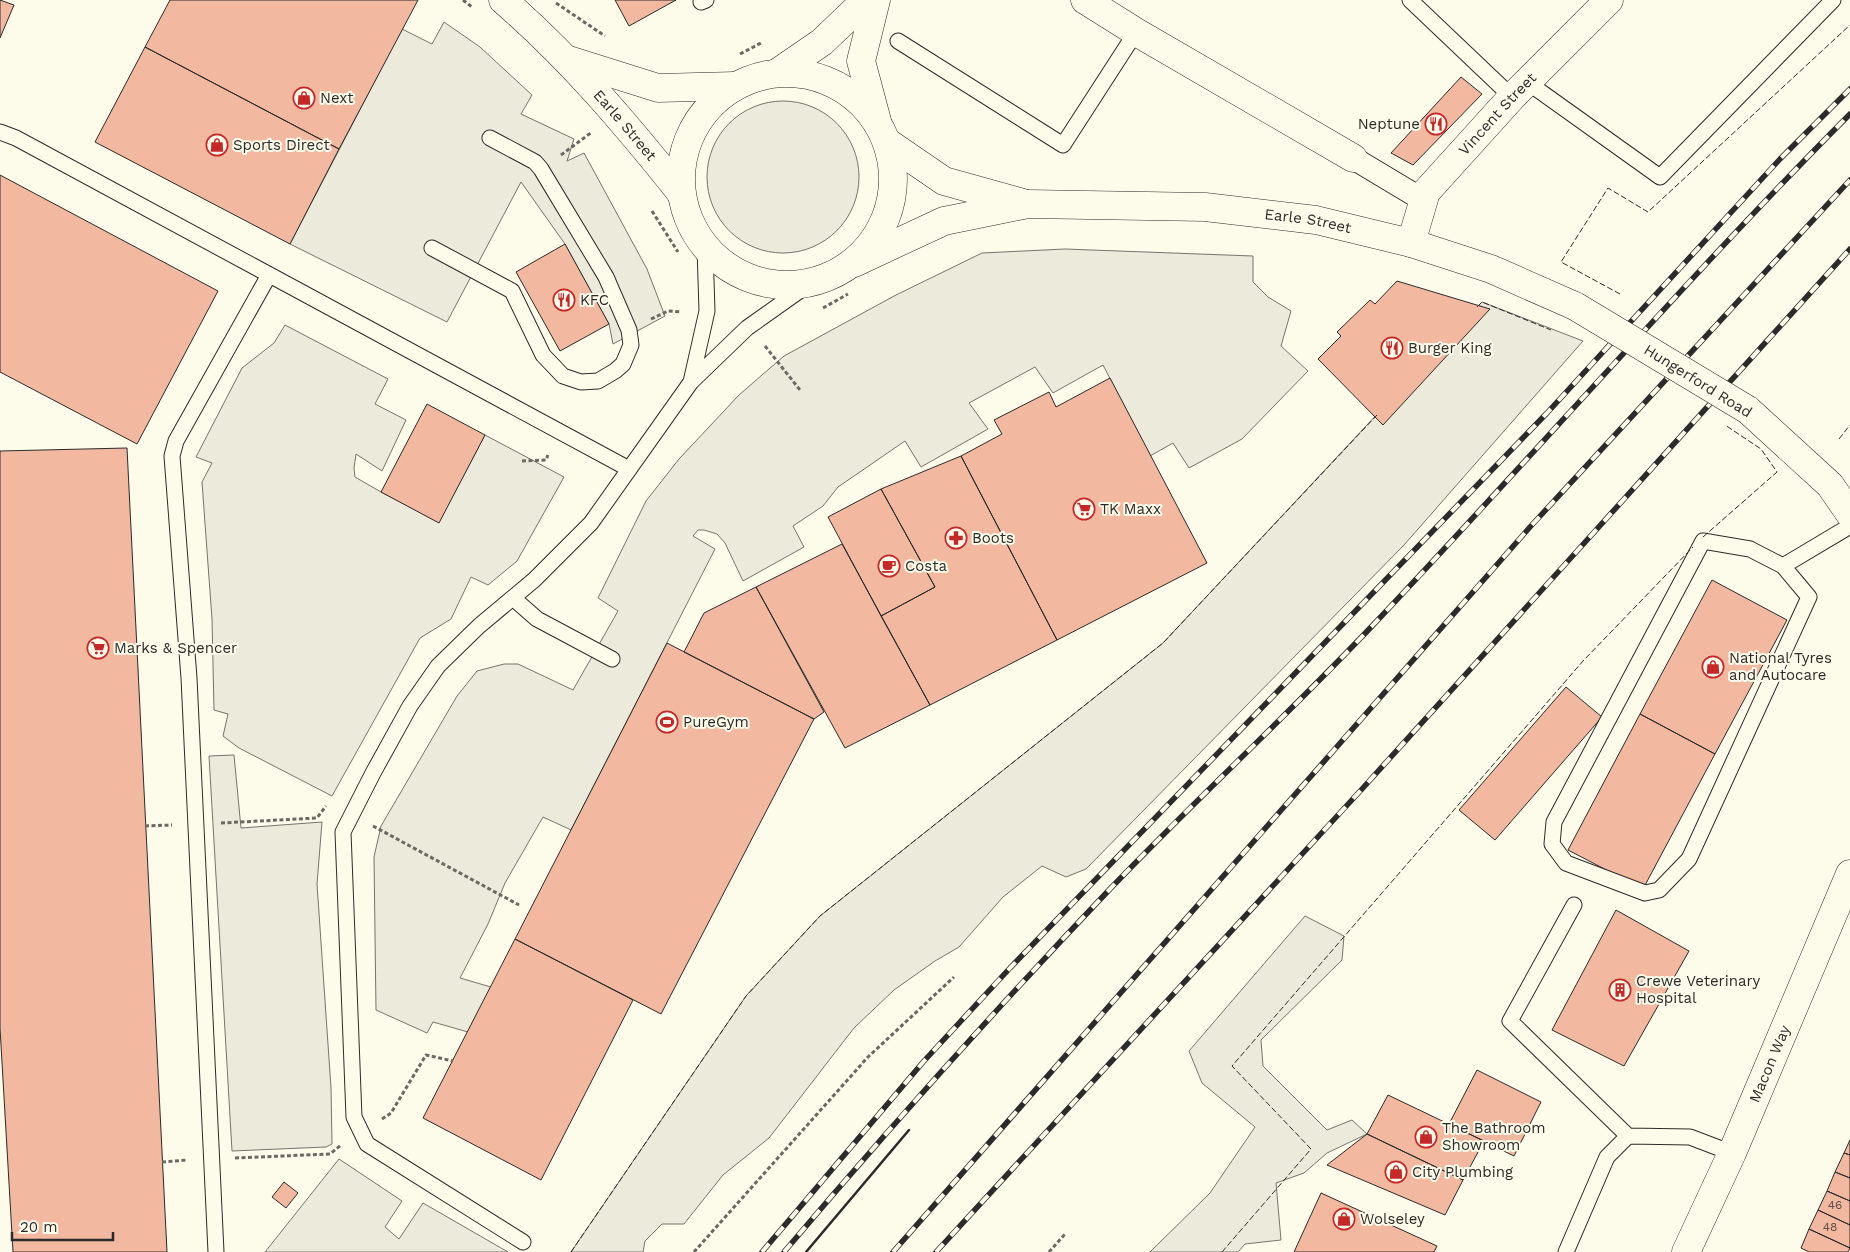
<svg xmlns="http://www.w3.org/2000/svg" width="1850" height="1252" font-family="'Work Sans',sans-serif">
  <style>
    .green { fill: #ecebdb; stroke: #74746e }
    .parking { fill: #eceadb; stroke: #74746e }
    .building { fill: #f2b8a0; stroke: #2b2b2b }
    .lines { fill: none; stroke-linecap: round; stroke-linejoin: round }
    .service-casing { stroke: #2b2b2b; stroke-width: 17 }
    .pedestrian-casing { stroke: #2b2b2b; stroke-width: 24 }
    .minor-casing { stroke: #2b2b2b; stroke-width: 29 }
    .tertiary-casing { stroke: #2b2b2b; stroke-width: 29 }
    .primary-casing { stroke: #2b2b2b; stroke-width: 29 }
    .path { stroke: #6a6964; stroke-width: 3; stroke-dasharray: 4 2.5; stroke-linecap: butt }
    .service { stroke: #fdfbea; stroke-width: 15 }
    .pedestrian { stroke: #fdfbea; stroke-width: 22 }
    .minor { stroke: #fdfbea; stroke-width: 28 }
    .tertiary { stroke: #fdfbea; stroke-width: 28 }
    .primary { stroke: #fdfbea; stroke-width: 28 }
    .rail-casing { stroke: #2b2b2b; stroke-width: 5.5 }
    .rail { stroke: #fdfbea; stroke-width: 4; stroke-dasharray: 11; stroke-linecap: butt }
    .primary-bridge-casing { stroke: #2b2b2b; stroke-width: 29; stroke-linecap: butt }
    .primary-bridge { stroke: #fdfbea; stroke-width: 28 }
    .fence { stroke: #2b2b2b; stroke-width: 1; stroke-dasharray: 6 2.5; stroke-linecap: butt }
    .wall { stroke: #2b2b2b; stroke-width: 2.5 }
    .labels { text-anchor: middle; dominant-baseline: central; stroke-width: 4; stroke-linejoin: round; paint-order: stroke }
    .number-label { font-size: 12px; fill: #5d4e48 }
    .poi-label { font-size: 15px; fill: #2b2b2b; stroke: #fdfbea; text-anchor: start }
    .street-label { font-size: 15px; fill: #2b2b2b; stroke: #fdfbea }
  </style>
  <rect width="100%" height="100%" fill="#fdfbea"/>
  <path class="green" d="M707 177a76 76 0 1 1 152 0a76 76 0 1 1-152 0Z
    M1482,302L1583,341L1404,545L1086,869L1066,877L1042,866L1003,897L959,947L935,961L894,990L854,1028L769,1138L723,1175L684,1224H662L645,1241L643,1252H571L746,996L820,916L1163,643Z
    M1305,916L1344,936L1342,960L1261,1040L1263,1066L1327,1130L1352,1120L1367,1134L1327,1153L1304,1173L1276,1183L1281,1240L1245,1244L1238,1252H1150L1210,1193L1255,1127L1202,1083L1189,1051Z"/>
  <path class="parking" d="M444,22L480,47L532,95L521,114L574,139L567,161L584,153L647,269L665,316L613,344L609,324L565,244L521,182L447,322L290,244L402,29L432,44Z
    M1065,249L1253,256V282L1268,297L1291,311L1281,346L1308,371L1242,439L1189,468L1173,443L1150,456L1103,365L1053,393L1035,367L969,403L988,429L921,467L905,441L838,487L823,506L793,526L804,547L743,581L725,543L717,534L704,530H698L693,536L715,549L571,830L543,817L505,883L488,924L460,978L491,987L468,1032L433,1022L427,1033L376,1010L374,857L381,826L457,696L477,671L504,664H518L573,690L618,611L598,598L646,501L679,459L739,395L784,356L896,295L982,253Z
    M285,325L388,379L375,404L406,420L382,471L356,454L354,468L355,477L381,492L439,522L485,435L564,477L517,561L488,585L471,577L451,619L420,638L332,796L239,748L223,736L228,714L214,710L212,619L202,482L212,463L196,457L242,368L274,343Z
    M234,755L241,828L322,822L317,884L331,1088L332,1144L326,1147L232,1151L209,756Z
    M339,1159L402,1201L385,1227L399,1239L423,1203L508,1252H265Z"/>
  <path class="building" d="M0,0L14,5L0,38Z
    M170,0H418L339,149L145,47Z
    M615,0H676L629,26Z
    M145,47L339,149L290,244L95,142Z
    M1461,77L1482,94L1413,165L1391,153Z
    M0,175L218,291L137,444L0,372Z
    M565,244L609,324L560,351L516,272Z
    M1397,281L1490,309L1383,425L1318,359L1341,336L1337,332L1370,300L1375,304Z
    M1110,378L1207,563L1057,640L961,456L1002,434L994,420L1049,392L1056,407Z
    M427,404L485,435L439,523L381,492Z
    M127,448L167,1252H13L0,1028V451Z
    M961,456L1057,640L930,705L881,616L935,587L881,489Z
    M881,489L935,587L881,616L828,517Z
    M842,544L930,705L845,748L756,587Z
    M1712,580L1787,620L1715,754L1640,714Z
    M756,587L824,712L814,719L684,652L704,613Z
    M667,643L814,719L661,1014L515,939Z
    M1566,687L1602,717L1495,840L1459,810Z
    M1640,714L1715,754L1643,889L1568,850Z
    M1616,910L1689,951L1624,1066L1552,1030Z
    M515,939L633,1000L541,1180L423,1118Z
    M1477,1070L1541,1102L1514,1156L1449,1124Z
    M1388,1095L1484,1141L1463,1180L1367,1134Z
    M1367,1134L1463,1180L1445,1215L1327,1165Z
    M1850,1140V1155L1844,1153Z
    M1844,1153L1850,1155V1178L1835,1172Z
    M1835,1172L1850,1178V1201L1827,1191Z
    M284,1182L298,1193L286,1208L272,1197Z
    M1827,1191L1850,1201V1225L1818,1210Z
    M1321,1193L1437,1246L1434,1252H1294Z
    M1818,1210L1850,1225V1248L1809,1229Z
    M1809,1229L1850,1248L1848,1252H1809L1801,1248Z"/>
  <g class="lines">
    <g class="service-casing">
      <path id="service" d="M1410,0L1512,97
        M701,2L706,0
        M898,41L1063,145L1136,32
        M1527,82L1660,177L1833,0
        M0,132L16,138L629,469
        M432,248L512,291L543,355L563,376L581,382L598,381L615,371L623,364L631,345L629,330L606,277L541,169L535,162L490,138
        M691,382L707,311L705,248
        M1703,541L1750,549L1783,566L1809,597L1689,859L1659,890L1645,893L1566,863L1552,844L1554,822Z
        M1783,566L1850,526
        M513,598L537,619L612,659
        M1574,905L1510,1021L1628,1136
        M523,1242L367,1144L354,1117L343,832L373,773L410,706L438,666L479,626L534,580L591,523L691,382L747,328L809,284
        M216,1252L189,678L172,456L176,441L269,275
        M1566,1252L1607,1157L1628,1136L1690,1137L1732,1153"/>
    </g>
    <g class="pedestrian-casing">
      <path id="pedestrian" d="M1353,158L1423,200"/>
    </g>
    <g class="minor-casing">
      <g id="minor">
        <path d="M1085,0L1136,32L1353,158"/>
        <path id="s1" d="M1411,243L1426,192L1512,97L1609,0"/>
      </g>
    </g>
    <g class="tertiary-casing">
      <path id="tertiary" d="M876,0L861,61L877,121
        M777,73L822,42L866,0"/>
    </g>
    <g class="primary-casing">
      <g id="primary">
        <path id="s2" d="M503,0C570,58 626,124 681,193"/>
        <path d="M569,60L658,88L735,86"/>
        <circle cx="787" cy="179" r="106"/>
        <path d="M887,142L944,181L1023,203"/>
        <path id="s3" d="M854,263L944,221L1028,204L1205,207L1316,220L1411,243L1491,269L1575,306"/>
        <path d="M1748,410L1830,485L1850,514"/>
        <path id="s4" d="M1686,1252L1732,1153L1850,874"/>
      </g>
    </g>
    <path class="path" d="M463,0L472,7
      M556,3L605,36
      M740,54L761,43
      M561,155L592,132
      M652,211L678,252
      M823,308L848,294
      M651,319L668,311L681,312
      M765,346L800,390
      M522,461L546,460L548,455
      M221,823L317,818L326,806
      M145,826L172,825
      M373,826L519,905
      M382,1119L391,1113L426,1055L453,1061
      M235,1158L330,1154L341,1145
      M162,1162L187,1160
      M694,1252L868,1057L954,977
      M1049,1252L1065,1234"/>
    <use href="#service" class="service"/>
    <use href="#pedestrian" class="pedestrian"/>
    <use href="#minor" class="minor"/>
    <use href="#tertiary" class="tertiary"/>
    <use href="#primary" class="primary"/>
    <g class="rail-casing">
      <path id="rail" d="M762,1252L924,1061L1010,968L1547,413L1780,159L1850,89
        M784,1252C889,1128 997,1008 1109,890C1195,800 1288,715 1374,624C1534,455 1686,279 1850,114
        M893,1252L1530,527L1850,180
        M936,1252L1362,789L1850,249"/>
    </g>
    <use href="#rail" class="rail"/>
    <g class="primary-bridge-casing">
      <path id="primary-bridge" d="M1575,306L1748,410"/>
    </g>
    <use href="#primary-bridge" class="primary-bridge"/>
    <path class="fence" d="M1620,294L1561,262L1608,188L1648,212L1850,25
      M1477,307L1482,302L1551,330
      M1839,439L1850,425
      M1703,537L1777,472L1761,449L1725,425
      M571,1252L746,996L820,916L1163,643L1377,415
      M1222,1252L1311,1149L1232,1066L1583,661L1693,547"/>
    <path class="wall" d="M806,1252L909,1130"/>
  </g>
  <defs>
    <g id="shop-ring" transform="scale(1.125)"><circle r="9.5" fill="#fdfbea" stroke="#c62828" stroke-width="1.5"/><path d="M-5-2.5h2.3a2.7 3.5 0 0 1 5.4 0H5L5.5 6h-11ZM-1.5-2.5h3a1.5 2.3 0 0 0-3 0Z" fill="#c62828"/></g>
    <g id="restaurant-ring" transform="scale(1.125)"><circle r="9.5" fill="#fdfbea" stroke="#c62828" stroke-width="1.5"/><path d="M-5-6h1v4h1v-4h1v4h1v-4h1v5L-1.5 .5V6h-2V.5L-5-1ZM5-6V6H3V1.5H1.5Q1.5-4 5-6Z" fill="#c62828"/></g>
    <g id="supermarket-ring" transform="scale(1.125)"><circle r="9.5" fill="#fdfbea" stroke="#c62828" stroke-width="1.5"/><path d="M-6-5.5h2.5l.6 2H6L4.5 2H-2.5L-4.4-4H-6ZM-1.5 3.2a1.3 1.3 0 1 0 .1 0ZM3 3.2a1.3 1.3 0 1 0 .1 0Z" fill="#c62828"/></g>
    <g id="pharmacy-ring" transform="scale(1.125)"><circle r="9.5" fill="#fdfbea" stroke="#c62828" stroke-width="1.5"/><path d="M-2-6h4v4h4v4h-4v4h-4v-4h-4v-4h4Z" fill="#c62828"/></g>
    <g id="cafe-ring" transform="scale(1.125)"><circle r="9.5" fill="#fdfbea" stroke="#c62828" stroke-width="1.5"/><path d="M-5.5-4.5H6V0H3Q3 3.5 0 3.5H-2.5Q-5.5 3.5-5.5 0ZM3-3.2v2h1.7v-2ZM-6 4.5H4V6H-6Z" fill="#c62828"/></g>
    <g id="stadium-ring" transform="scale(1.125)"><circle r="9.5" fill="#fdfbea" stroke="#c62828" stroke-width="1.5"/><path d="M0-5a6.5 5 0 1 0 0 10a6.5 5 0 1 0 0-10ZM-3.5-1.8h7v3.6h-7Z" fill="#c62828"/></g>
    <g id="building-ring" transform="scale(1.125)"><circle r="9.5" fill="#fdfbea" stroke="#c62828" stroke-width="1.5"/><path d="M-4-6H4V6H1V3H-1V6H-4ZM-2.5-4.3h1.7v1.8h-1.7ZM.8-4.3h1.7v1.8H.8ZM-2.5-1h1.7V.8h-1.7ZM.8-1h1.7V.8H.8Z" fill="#c62828"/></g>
  </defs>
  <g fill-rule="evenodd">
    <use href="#shop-ring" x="304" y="98"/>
    <use href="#restaurant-ring" x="1436" y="124"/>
    <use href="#shop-ring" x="217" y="145"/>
    <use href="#restaurant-ring" x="564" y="300"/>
    <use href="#restaurant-ring" x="1392" y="348"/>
    <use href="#supermarket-ring" x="1084" y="509"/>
    <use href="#pharmacy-ring" x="956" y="538"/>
    <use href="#cafe-ring" x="889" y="566"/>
    <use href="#supermarket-ring" x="98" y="648"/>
    <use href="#shop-ring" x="1713" y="667"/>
    <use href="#stadium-ring" x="667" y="722"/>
    <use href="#building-ring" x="1620" y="990"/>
    <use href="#shop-ring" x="1426" y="1137"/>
    <use href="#shop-ring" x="1396" y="1172"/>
    <use href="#shop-ring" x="1344" y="1219"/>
  </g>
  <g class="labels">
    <g class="number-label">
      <text x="1835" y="1205">46</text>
      <text x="1830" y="1227">48</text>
    </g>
    <g class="poi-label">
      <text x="320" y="98">Next</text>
      <text x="1420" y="124" text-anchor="end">Neptune</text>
      <text x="233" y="145">Sports Direct</text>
      <text x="580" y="300">KFC</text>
      <text x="1408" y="348">Burger King</text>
      <text x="1100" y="509">TK Maxx</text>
      <text x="972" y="538">Boots</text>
      <text x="905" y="566">Costa</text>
      <text x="114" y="648">Marks &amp; Spencer</text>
      <text x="1729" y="658">National Tyres<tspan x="1729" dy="17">and Autocare</tspan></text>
      <text x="683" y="722">PureGym</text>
      <text x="1636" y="981">Crewe Veterinary<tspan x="1636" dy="17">Hospital</tspan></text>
      <text x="1442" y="1128">The Bathroom<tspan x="1442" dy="17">Showroom</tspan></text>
      <text x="1412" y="1172">City Plumbing</text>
      <text x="1360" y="1219">Wolseley</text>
    </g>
    <g class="street-label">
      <text stroke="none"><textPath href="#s1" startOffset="159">Vincent Street</textPath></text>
      <text stroke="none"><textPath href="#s2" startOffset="175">Earle Street</textPath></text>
      <text stroke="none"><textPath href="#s3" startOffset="466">Earle Street</textPath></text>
      <text transform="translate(1698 381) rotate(32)">Hungerford Road</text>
      <text stroke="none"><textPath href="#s4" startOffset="206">Macon Way</textPath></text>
    </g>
  </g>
  <path d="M12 1232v8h101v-8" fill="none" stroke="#2b2b2b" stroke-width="2.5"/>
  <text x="20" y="1232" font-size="15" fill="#2b2b2b" stroke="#fdfbea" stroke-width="4" paint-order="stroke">20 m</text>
</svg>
